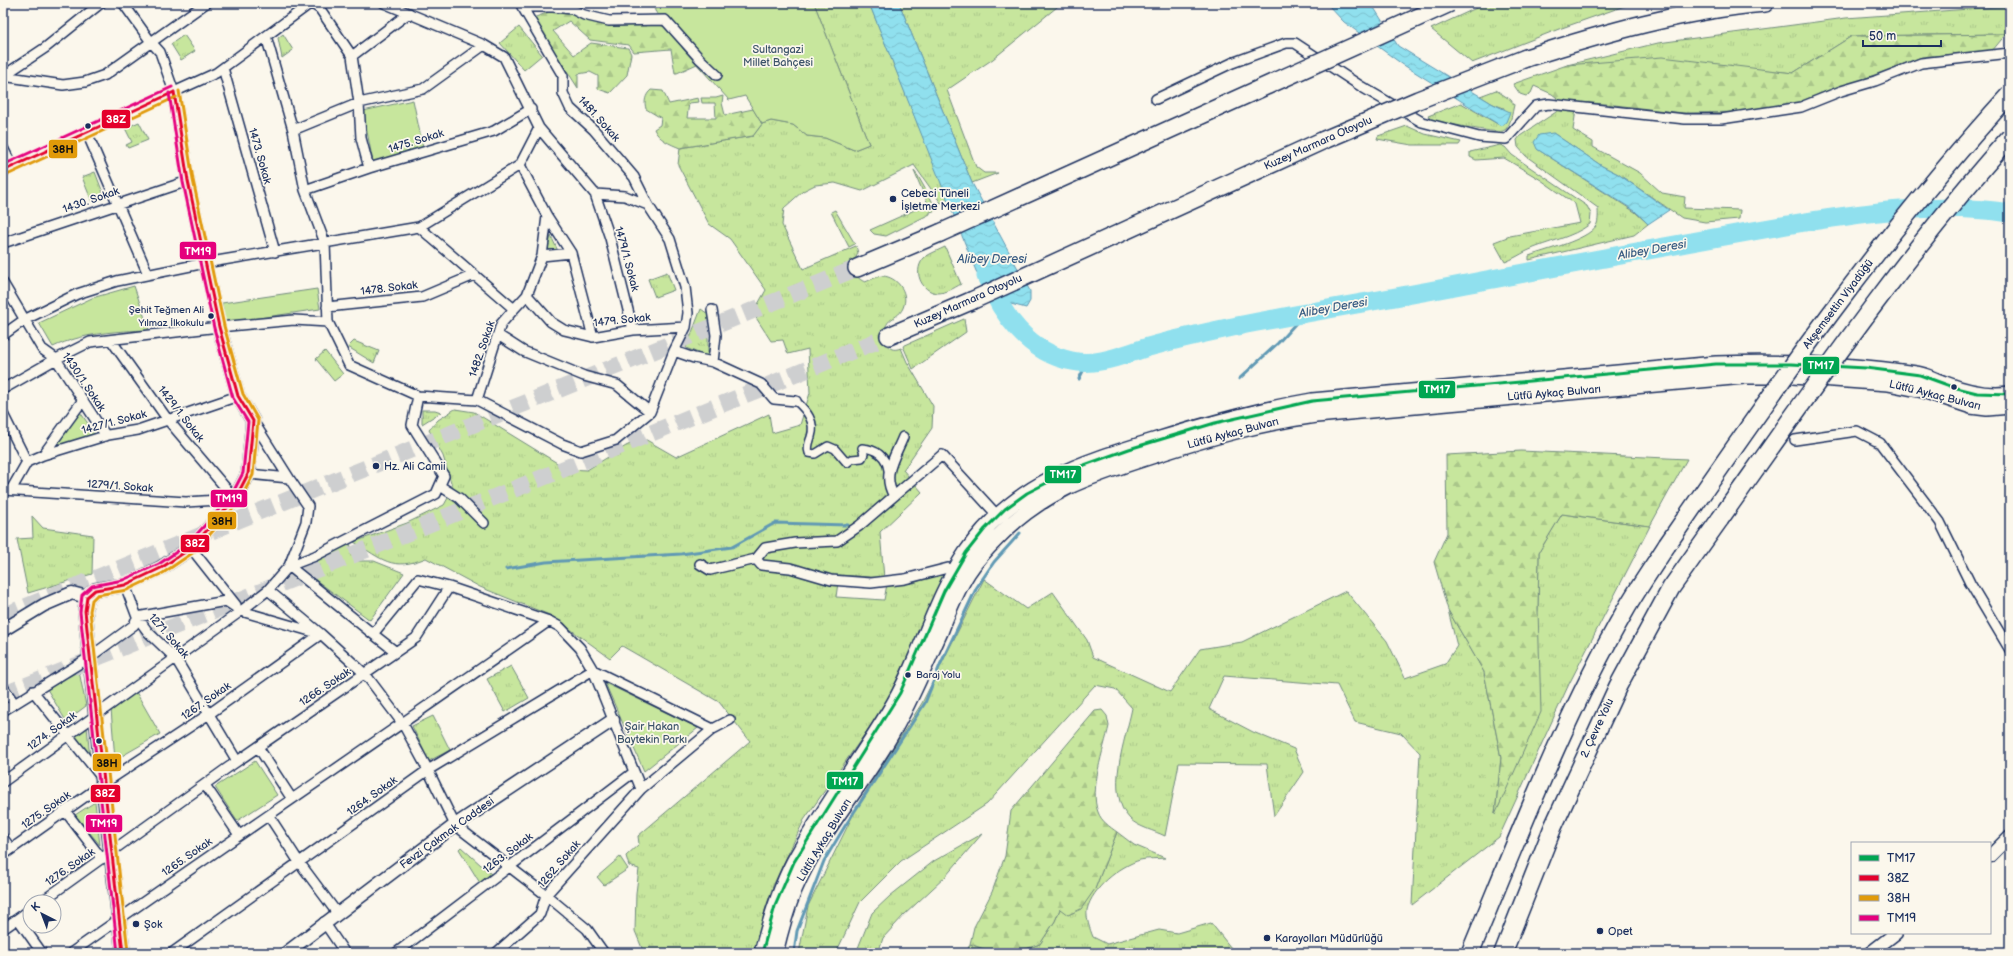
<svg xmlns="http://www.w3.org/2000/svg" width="2013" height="956" font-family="'Balsamiq Sans',sans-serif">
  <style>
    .grass { fill: url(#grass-tufts); stroke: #718a7e }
    .forest { fill: url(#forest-firs); stroke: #718a7e }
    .park { fill: #c7e69d; stroke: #718a7e }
    .water { fill: url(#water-waves); stroke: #6199b4 }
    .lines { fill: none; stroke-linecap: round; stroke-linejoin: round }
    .stream { stroke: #6199b4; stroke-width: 3 }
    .river { stroke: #90e0ee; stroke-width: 19 }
    .motorway-tunnel { stroke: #cecfd0; stroke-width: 17; stroke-dasharray: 17 8; stroke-linecap: butt }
    .pedestrian-casing { stroke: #1b2f5e; stroke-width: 10 }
    .minor-casing { stroke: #1b2f5e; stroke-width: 12 }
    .tertiary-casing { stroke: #1b2f5e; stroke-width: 15 }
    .secondary-casing { stroke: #1b2f5e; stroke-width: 16 }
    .primary-casing { stroke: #1b2f5e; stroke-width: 18 }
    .motorway-casing { stroke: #1b2f5e; stroke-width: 20 }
    .pedestrian { stroke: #fbf7ec; stroke-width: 7 }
    .minor { stroke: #fbf7ec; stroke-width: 9 }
    .tertiary { stroke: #fbf7ec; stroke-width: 12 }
    .secondary { stroke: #fbf7ec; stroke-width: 13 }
    .primary { stroke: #fbf7ec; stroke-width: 15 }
    .motorway { stroke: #fbf7ec; stroke-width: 17 }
    .motorway-bridge-casing { stroke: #1b2f5e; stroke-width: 20; stroke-linecap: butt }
    .motorway-bridge { stroke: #fbf7ec; stroke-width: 17 }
    .bus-1-casing { stroke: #fbf7ec; stroke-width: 6 }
    .bus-2-casing { stroke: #fbf7ec; stroke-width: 6 }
    .bus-3-casing { stroke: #fbf7ec; stroke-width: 6 }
    .bus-4-casing { stroke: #fbf7ec; stroke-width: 6 }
    .bus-1 { stroke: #00a651; stroke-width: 3 }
    .bus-2 { stroke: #e4002b; stroke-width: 3 }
    .bus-3 { stroke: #e19a09; stroke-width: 3 }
    .bus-4 { stroke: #e5007d; stroke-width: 3 }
    .bus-dot { fill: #1b2f5e; stroke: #fbf7ec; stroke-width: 1.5 }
    .labels { text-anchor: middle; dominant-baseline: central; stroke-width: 3.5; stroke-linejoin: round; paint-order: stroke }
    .bus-label { font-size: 10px; fill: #1b2f5e; stroke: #fbf7ec; text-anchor: end }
    .park-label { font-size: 11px; fill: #3d546b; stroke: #fbf7ec }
    .street-label { font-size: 11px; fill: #1b2f5e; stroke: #fbf7ec }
    .poi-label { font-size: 11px; fill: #1b2f5e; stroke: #fbf7ec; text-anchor: start }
    .water-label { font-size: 12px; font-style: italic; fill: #385b82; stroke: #fbf7ec }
    .line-badge { stroke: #fbf7ec; stroke-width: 1.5 }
    .badge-label { font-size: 11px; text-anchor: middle; font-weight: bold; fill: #fff }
    .pale-badge-label { font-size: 11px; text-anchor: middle; font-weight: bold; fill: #111 }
  </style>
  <defs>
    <pattern id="grass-tufts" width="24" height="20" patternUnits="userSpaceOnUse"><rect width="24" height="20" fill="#c7e69d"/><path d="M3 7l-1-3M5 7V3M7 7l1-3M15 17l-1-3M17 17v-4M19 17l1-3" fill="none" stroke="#aac68a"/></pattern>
    <pattern id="forest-firs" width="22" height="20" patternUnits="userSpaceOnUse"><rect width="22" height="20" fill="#c7e69d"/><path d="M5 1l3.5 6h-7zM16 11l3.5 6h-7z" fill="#aac68a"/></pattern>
    <pattern id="water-waves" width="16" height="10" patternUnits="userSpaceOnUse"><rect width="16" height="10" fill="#90e0ee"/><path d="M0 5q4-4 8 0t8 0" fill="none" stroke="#7cc0ce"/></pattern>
  </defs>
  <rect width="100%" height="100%" fill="#fbf7ec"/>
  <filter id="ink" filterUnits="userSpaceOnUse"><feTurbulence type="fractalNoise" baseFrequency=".025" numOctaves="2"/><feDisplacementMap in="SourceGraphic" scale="8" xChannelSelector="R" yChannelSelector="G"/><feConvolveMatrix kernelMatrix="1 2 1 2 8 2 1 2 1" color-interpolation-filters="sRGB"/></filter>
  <g filter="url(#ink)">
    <path class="grass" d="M814,3H869L948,199L941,203L914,165L862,191L835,183L815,185L803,191L784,208L782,225L803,269L856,246L858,253C852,265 851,276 865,282C871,280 877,276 883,276C897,277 908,292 904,305C899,323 881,313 885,343C890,349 893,351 901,348L907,362L933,406L932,428L903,470L922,492L880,532L884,578L839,575L836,597L884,600L887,584L914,583L941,572L943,575L931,607L884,707L804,820L773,886L765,910L757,953H644L635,931L636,893L639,869L629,866L626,856L639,844L638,836L750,741L719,702L622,646L610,658L552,616L480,587L426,558C392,572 382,559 354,542L407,523L444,505L453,489L443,456L429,430L438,420L455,409L474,412L567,469L587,470L626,446L643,438L676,457L769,414L772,433L800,425L810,393L808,349L788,354L783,340L771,341L753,313L766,290L730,239L709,224L678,165L680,148L753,136L762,124L771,121L793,125L807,136L825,138L854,150L869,144Z
      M899,3H1062L993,59L947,90L976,167L984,173H998L972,183Z
      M1487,3H1633L1559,29L1472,63L1431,29Z
      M2010,6V34L1852,36L1793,73L1756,69L1567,65L1658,43L1846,18Z
      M519,27L542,55L524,70L500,43Z
      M283,34L293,50L282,58L278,38Z
      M184,35L195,51L181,60L171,44Z
      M1496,90L1511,100L1514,105C1512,112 1511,128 1503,131C1493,134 1444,122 1431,120L1428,116L1461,103L1501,126L1504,108L1493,104L1480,96Z
      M1559,110H1576L1573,130L1593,142V147L1640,173L1662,193L1685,197L1684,208L1740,210L1739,219L1705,222L1682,218L1618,174L1602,166L1553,133L1537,149L1635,212L1648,224L1634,235L1529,260V256C1545,250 1587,240 1596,226C1599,221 1598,213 1598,208L1526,156L1518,147L1517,140L1520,136Z
      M139,122L148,140L128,148L126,145L132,142L125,128Z
      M1407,126L1425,134L1461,142L1459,145H1412L1377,139L1378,136Z
      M1500,145L1505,147L1512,155L1587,206L1591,214L1590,224C1572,238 1548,241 1527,251C1519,255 1513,259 1505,262L1494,242L1510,236L1580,223L1575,204L1541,180L1504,158L1476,160L1470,157V152Z
      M914,171L918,176L937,210L930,212V214L886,236L874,234L870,230L928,204Z
      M95,172L105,198L92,202L82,177Z
      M835,210L855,244L849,247L831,212Z
      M945,247L961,284C954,288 946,293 938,293C920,292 912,269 925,257C931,253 939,250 945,247Z
      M667,272L674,290L655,297L648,279Z
      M701,309L708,314V357L686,348Z
      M964,319L966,332L913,369L903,346Z
      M354,341L379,351L374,363L348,347Z
      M422,410H435L441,412L422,424Z
      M1562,514L1650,526L1569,684L1499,837L1412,905L1420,753L1401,733L1355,722L1337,685L1224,676L1209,709L1253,732L1294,749L1304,772L1274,816L1267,764L1179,763L1165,836C1155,831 1138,827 1130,819C1104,793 1126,739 1132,708L1115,689L1095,685L987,804L901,861L860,902L836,953H799L808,906L861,799L922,703L984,579L1026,609L1053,592L1087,640L1093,657L1170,692L1200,649L1242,642L1346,591L1387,641L1405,678L1445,664L1457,646L1448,610L1484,672L1501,758L1495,813L1538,610L1539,552Z
      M32,516L43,528L93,535L92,574L28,593L17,539L33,538Z
      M350,544L357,561H374L404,573L370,620L313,578L306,565Z
      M511,666L529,698L505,712L487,679Z
      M433,716L450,750L429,761L412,726Z
      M1117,832L1134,845L1165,858C1157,859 1148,858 1140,860C1120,866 1092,888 1087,910C1086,919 1090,929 1093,937L1107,944L1159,930L1177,933L1211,923L1235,953H1014L1040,944L1055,921L1060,909L1095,889Z
      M982,834L945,877L904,915L883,938L878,953H856L872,913L890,896L934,861Z
      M461,847L491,874L480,883L459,849Z
      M620,857L628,869L604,885L597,877Z
      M970,944L995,953H966Z"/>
    <path class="forest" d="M552,11H572L632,24L659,25L667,27L697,64L677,73H675L671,49L634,52L629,45L590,40L569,21L553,31L574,55L591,43L628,48L631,54L627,75L610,93L598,89V76L590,72L578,74V88L533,18Z
      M2006,34L1992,51L1922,57L1800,103L1743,112L1683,113L1606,104L1561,101L1552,94L1534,86L1531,93L1526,96L1520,94L1513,84L1567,65L1662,57L1793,73L1852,36Z
      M651,90L663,91L669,104L698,98L699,102L689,103L687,118H716L715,103H702L701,98H716L723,96L722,103L725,115L753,109L762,124L753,136L680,148C670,144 658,139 654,129L660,125L661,118L646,109C644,102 645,95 651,90Z
      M1521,451L1687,459L1650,526L1562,514L1539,552L1538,610L1541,712L1495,815L1501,758L1484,672L1448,610L1434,562L1447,533L1446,455Z
      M1102,710L1107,716L1109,726C1104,749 1089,790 1098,812C1101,821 1110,827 1117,832L1095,889L1081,909L1068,915L1060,909L1055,921L1040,944L1014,953H995L970,944L974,927L992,892L1005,856L1011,811L1095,711Z"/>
    <path class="park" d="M654,3H814L869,144L854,150L825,138L807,136L793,125L771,121L762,124L745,96L729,100L684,50L655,11Z
      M413,100L424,152L373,162L363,111Z
      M551,236L558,251L547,252Z
      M134,286L149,330C116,331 83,333 53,347L39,323L92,298Z
      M317,289L320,309L225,323L222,303Z
      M325,351L343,374L334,381L316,359Z
      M80,412L96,435L57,448L54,445Z
      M79,671L86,706L66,721L47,689Z
      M605,683L698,728L644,771Z
      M136,692L160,734L115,760L111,709Z
      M87,726L90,759L73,736Z
      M255,761L277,795L237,821L215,787Z
      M95,802L100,845L75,815Z"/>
    <path class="water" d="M869,3H899L972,183L1030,291V301L1026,308L1007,303L982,280L976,271Z
      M1326,3H1371L1398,46L1493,104L1510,112L1506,122L1501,126L1402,64L1344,22Z
      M1553,133L1602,166L1618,174L1669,210L1648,224L1635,211L1537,149L1534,142L1539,135Z"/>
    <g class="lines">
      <path class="stream" d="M1079,379L1087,363
        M1239,379L1278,343L1305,313
        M506,569L546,562L681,554L732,547L775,523L848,525
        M794,953L797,931L824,861L845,826L925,703L940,665L977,587L994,562L1020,533"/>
      <path class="river" d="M986,276C1001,314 1029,353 1072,361C1099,367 1126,353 1152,346C1180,338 1209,332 1237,326C1303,313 1369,302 1434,290C1556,267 1677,244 1799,223C1869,212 1939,202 2010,213"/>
      <path class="motorway-tunnel" d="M3,616L857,268
        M3,695L375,546L889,336"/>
      <g class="pedestrian-casing">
        <path id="pedestrian" d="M796,401C807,411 816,422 811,437C809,443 807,447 809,453L815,454L828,446L835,449L847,463L852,459L862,458L864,454L862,448C876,449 886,456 888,470"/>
      </g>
      <g class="minor-casing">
        <path id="minor" d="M123,3L151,42L160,52L174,92L216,73L311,3
          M311,3L320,9L352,56L359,103L361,138L369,168
          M384,3L484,45L504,57L539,128L595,194L625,196L648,205L670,239L685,287L688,313L686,327L674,351L650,412L616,440L581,451L562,444L477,400L418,396
          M520,3L563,76V93L570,108L594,130L634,177L648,205
          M522,7H553L572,9L584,15L609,21L665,20L700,59L717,75
          M266,36L293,130L305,190L325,243L328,322
          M352,56L409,13
          M223,68L275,252
          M3,76L63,85L85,82L105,75L206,3
          M3,76L45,48L101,3
          M1156,99L1232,63L1286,43H1295L1362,87L1422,122L1479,137L1506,139L1536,106L1549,104L1685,119H1721L1801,107L1841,91L1875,81L1921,63L2010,53
          M293,130L359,103L423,89L484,45
          M87,133L148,274
          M3,148L12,166
          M305,190L369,168L494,131L531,109
          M595,194L610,238L633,330
          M547,216L571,253
          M419,227L514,309L527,295L542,256L547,216L520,165
          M3,243L188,181
          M542,256L571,253L593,337
          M3,283L42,349L56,359L106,436
          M527,295L551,322L564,330L593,337L633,330L686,327
          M327,307L422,297L474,275
          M712,310L716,335L713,362
          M3,335L24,320L77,294L117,281L205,263L419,227L520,165L539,128
          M498,335L523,351L584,376L617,385L650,412
          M111,340L168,420L235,499
          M674,351L694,358L713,362L761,384L774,399L796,401
          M3,389L56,359L90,342L219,327L294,320L328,322L349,365L418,396L412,425L444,476L436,494L315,556L289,566L268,590L241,611L3,782
          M477,400L501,324L514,309
          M3,414L27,462
          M253,421L289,478
          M1795,440L1857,431L1880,443L1940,522L1970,583L2010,650
          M43,455L83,400
          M248,474L289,478L308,506L306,522L289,566L373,634
          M440,486L459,498L484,523
          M3,490L186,502L235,499
          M11,490L27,462L43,455L108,435L138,430L238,396
          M894,496C881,475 895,457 903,437
          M191,548L236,605
          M700,564L710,570L756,559
          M955,570L948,568L905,579L871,583L831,580L790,568L761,565L756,559L765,548L795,543L837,541L859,526L942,455L997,515
          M125,585L137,617L148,632L176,659L237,761
          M268,590L321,634L366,675L403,724L428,770L455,825L546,895L587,929L604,953
          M396,652L373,634L418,579L449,587
          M3,687L14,703
          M33,691L102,778
          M3,711L90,657L134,625L137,617L226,601L241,611L317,633
          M713,729L730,720
          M258,747L292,799
          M205,785L239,835
          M66,812L102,859
          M269,816L299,862L337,913
          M3,838L11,849
          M3,855L103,784L209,714L321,634
          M41,902L226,769L416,638L449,587L549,621
          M18,919L42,953
          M324,922L345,953
          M3,929L30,910
          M71,953C229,841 390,733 549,621L560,627L580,648L593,670L641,789
          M172,953L428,770L593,670L713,729L641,789L546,895L540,914L496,953
          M396,953L634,772"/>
      </g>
      <g class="tertiary-casing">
        <path id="tertiary" d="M3,171L174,92L188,181L219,327
          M3,630L44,605L72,593L87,597
          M1990,856L2010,836
          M286,953L455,825L613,720
          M1870,953L1896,933"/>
      </g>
      <g class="secondary-casing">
        <path id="secondary" d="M123,953L103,784L85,611L87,597L95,590L125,585L161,568L191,548L235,499L248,474L253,421L238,396L219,327"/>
      </g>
      <g class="primary-casing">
        <path id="primary" d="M762,953C770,921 779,891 794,862C822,810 859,762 889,712C920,662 933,602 966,553C1013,484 1081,463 1157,440C1209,424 1259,410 1312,401L1716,364C1783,362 1850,364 1916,374C1926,375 1935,381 1945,384C1965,392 1988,397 2010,394
          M775,953C780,932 786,910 794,890C818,834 860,788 890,736C910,702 924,667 940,632C948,611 956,591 968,572C976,560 987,548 998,537C1046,487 1099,473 1164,452C1214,436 1263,422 1316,415L1744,376H1793L1888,383L1923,390L1971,406L1987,408L2010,406"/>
      </g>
      <g class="motorway-casing">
        <path id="motorway" d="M1526,58C1604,33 1684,10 1765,3
          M857,268L940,233
          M889,336L971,301
          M1470,953C1518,838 1563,719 1625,611C1638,588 1653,567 1667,545
          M1503,953L1553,827L1618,686L1671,588L1720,519"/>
      </g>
      <use href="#pedestrian" class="pedestrian"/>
      <use href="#minor" class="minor"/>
      <use href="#tertiary" class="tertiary"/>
      <use href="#secondary" class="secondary"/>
      <use href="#primary" class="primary"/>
      <use href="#motorway" class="motorway"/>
      <g class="motorway-bridge-casing">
        <path id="motorway-bridge" d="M940,233L1450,3
          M971,301L1324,140L1418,100L1526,58
          M1720,519C1813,388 1903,257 2010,137
          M1667,545C1774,389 1882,234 2010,94"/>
      </g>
      <use href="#motorway-bridge" class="motorway-bridge"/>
      <g class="bus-1-casing">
        <path id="bus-1" d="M762,953L775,906L794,862L900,693L944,591L966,553L985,529L1005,509L1027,493L1076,468L1129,449L1215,423L1312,401L1716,364H1791L1866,368L1920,375L1953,387L1977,393L2010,394"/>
      </g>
      <g class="bus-2-casing">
        <path id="bus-2" d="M3,171L174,92
          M123,953L85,611L87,597L95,590L125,585L161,568L191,548L235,499L248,474L253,421L238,396L219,327L188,181L174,92"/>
      </g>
      <g class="bus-3-casing">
        <path id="bus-3" d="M5,176L176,97
          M128,952L90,611L92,600L97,595L127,590L163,573L194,552L239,502L253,475L258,420L243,394L224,326L193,180L179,91"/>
      </g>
      <g class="bus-4-casing">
        <path id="bus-4" d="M3,165L172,87
          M118,953L80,612L82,595L92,586L123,580L159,564L188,544L231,496L243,473L248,422L233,398L214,328L183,182L169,93"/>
      </g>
      <use href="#bus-1" class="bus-1"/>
      <use href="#bus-2" class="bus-2"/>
      <use href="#bus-3" class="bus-3"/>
      <use href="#bus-4" class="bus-4"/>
    </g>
  </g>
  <g class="bus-dot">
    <circle cx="88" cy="126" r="3.5"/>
    <circle cx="893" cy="199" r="4"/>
    <circle cx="211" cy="316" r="3.5"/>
    <circle cx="1954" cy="387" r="3.5"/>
    <circle cx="376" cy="466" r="4"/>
    <circle cx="908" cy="675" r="3.5"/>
    <circle cx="99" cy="741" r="3.5"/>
    <circle cx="136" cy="924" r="4"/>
    <circle cx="1600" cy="931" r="4"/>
    <circle cx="1267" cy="938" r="4"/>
  </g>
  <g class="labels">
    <g class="bus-label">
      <text x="204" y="310">Şehit Teğmen Ali<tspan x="204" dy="13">Yılmaz İlkokulu</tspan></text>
      <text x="916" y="675" text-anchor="start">Baraj Yolu</text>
    </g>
    <g class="park-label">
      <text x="778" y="49">Sultangazi<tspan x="778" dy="13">Millet Bahçesi</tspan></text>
      <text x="652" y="726">Şair Hakan<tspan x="652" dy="13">Baytekin Parkı</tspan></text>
    </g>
    <g class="street-label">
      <text transform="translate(599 119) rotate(48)">1481. Sokak</text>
      <text transform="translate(416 141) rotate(-17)">1475. Sokak</text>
      <text transform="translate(1318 143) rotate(-24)">Kuzey Marmara Otoyolu</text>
      <text transform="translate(260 156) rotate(74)">1473. Sokak</text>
      <text transform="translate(91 200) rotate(-19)">1430. Sokak</text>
      <text transform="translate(627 259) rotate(75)">1479/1. Sokak</text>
      <text transform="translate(389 288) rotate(-7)">1478. Sokak</text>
      <text transform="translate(968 301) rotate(-24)">Kuzey Marmara Otoyolu</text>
      <text transform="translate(1838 304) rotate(-53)">Akşemsettin Viyadüğü</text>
      <text transform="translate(622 320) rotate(-6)">1479. Sokak</text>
      <text transform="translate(482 349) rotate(-71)">1482. Sokak</text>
      <text transform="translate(84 382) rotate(56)">1430/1. Sokak</text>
      <text transform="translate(1554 393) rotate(-5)">Lütfü Aykaç Bulvarı</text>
      <text transform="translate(1935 395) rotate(14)">Lütfü Aykaç Bulvarı</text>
      <text transform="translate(181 414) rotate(52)">1429/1. Sokak</text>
      <text transform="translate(114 422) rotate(-15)">1427/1. Sokak</text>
      <text transform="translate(1233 433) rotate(-15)">Lütfü Aykaç Bulvarı</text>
      <text transform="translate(120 486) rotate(4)">1279/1. Sokak</text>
      <text transform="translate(169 636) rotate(49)">1271. Sokak</text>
      <text transform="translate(325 687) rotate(-34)">1266. Sokak</text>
      <text transform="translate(206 701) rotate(-35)">1267. Sokak</text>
      <text transform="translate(1597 728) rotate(-65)">2. Çevre Yolu</text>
      <text transform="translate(52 731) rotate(-36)">1274. Sokak</text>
      <text transform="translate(372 796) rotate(-36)">1264. Sokak</text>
      <text transform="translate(46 810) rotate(-35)">1275. Sokak</text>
      <text transform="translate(447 833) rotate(-36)">Fevzi Çakmak Caddesi</text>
      <text transform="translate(824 840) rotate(-59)">Lütfü Aykaç Bulvarı</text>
      <text transform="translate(508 853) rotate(-37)">1263. Sokak</text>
      <text transform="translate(187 857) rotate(-35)">1265. Sokak</text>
      <text transform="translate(559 864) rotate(-49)">1262. Sokak</text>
      <text transform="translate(70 867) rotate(-35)">1276. Sokak</text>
    </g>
    <g class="poi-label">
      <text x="901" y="193">Cebeci Tüneli<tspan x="901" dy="13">İşletme Merkezi</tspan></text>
      <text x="384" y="466">Hz. Ali Camii</text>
      <text x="144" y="924">Şok</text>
      <text x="1608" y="931">Opet</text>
      <text x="1275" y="938">Karayolları Müdürlüğü</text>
    </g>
    <g class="water-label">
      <text transform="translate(1652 250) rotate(-10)">Alibey Deresi</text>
      <text x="992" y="259">Alibey Deresi</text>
      <text transform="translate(1333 308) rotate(-10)">Alibey Deresi</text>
    </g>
  </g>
  <g class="line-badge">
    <rect x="101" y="109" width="30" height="20" rx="4" fill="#e4002b"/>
    <rect x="48" y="139" width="30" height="20" rx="4" fill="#e19a09"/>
    <rect x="179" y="241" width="38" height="19" rx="4" fill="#e5007d"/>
    <rect x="1802" y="356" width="38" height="19" rx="4" fill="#00a651"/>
    <rect x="1418" y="380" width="38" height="19" rx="4" fill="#00a651"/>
    <rect x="1044" y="465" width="38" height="19" rx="4" fill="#00a651"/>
    <rect x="210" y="489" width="38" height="19" rx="4" fill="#e5007d"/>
    <rect x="207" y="511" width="30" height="19" rx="4" fill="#e19a09"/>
    <rect x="180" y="534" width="30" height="19" rx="4" fill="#e4002b"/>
    <rect x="92" y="753" width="30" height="19" rx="4" fill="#e19a09"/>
    <rect x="826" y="771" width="38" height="19" rx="4" fill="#00a651"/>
    <rect x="90" y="784" width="31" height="19" rx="4" fill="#e4002b"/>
    <rect x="85" y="814" width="38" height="19" rx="4" fill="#e5007d"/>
  </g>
  <g class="badge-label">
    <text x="116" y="123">38Z</text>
    <text x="198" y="255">TM19</text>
    <text x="1821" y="369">TM17</text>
    <text x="1437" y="393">TM17</text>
    <text x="1063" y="478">TM17</text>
    <text x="229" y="502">TM19</text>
    <text x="195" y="547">38Z</text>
    <text x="845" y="785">TM17</text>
    <text x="105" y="797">38Z</text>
    <text x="104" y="827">TM19</text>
  </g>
  <g class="pale-badge-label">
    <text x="63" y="153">38H</text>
    <text x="222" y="525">38H</text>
    <text x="107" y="767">38H</text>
  </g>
  <rect width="2013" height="956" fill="none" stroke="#fbf7ec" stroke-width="16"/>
  <rect x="8" y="8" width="1997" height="940" fill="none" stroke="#1b2f5e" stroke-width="1.5" filter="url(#ink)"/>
  <rect x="1851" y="842" width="140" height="92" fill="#fbf7ec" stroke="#a1a7b3"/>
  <rect x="1859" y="855" width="20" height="6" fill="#00a651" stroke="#a1a7b3"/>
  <text x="1887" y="862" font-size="12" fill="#1b2f5e">TM17</text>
  <rect x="1859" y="875" width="20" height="6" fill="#e4002b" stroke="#a1a7b3"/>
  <text x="1887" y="882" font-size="12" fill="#1b2f5e">38Z</text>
  <rect x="1859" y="895" width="20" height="6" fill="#e19a09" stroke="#a1a7b3"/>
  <text x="1887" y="902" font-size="12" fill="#1b2f5e">38H</text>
  <rect x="1859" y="915" width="20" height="6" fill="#e5007d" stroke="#a1a7b3"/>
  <text x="1887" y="922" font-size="12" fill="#1b2f5e">TM19</text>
  <g transform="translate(42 914) rotate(318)"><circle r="19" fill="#fbf7ec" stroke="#a1a7b3"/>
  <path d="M0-3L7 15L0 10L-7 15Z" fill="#1b2f5e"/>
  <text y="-6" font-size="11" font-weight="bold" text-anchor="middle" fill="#1b2f5e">K</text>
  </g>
  <path d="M1863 40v6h78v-6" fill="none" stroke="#1b2f5e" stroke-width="2"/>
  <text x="1869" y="40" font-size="12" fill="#1b2f5e" stroke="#fbf7ec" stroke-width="3" paint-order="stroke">50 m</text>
</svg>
